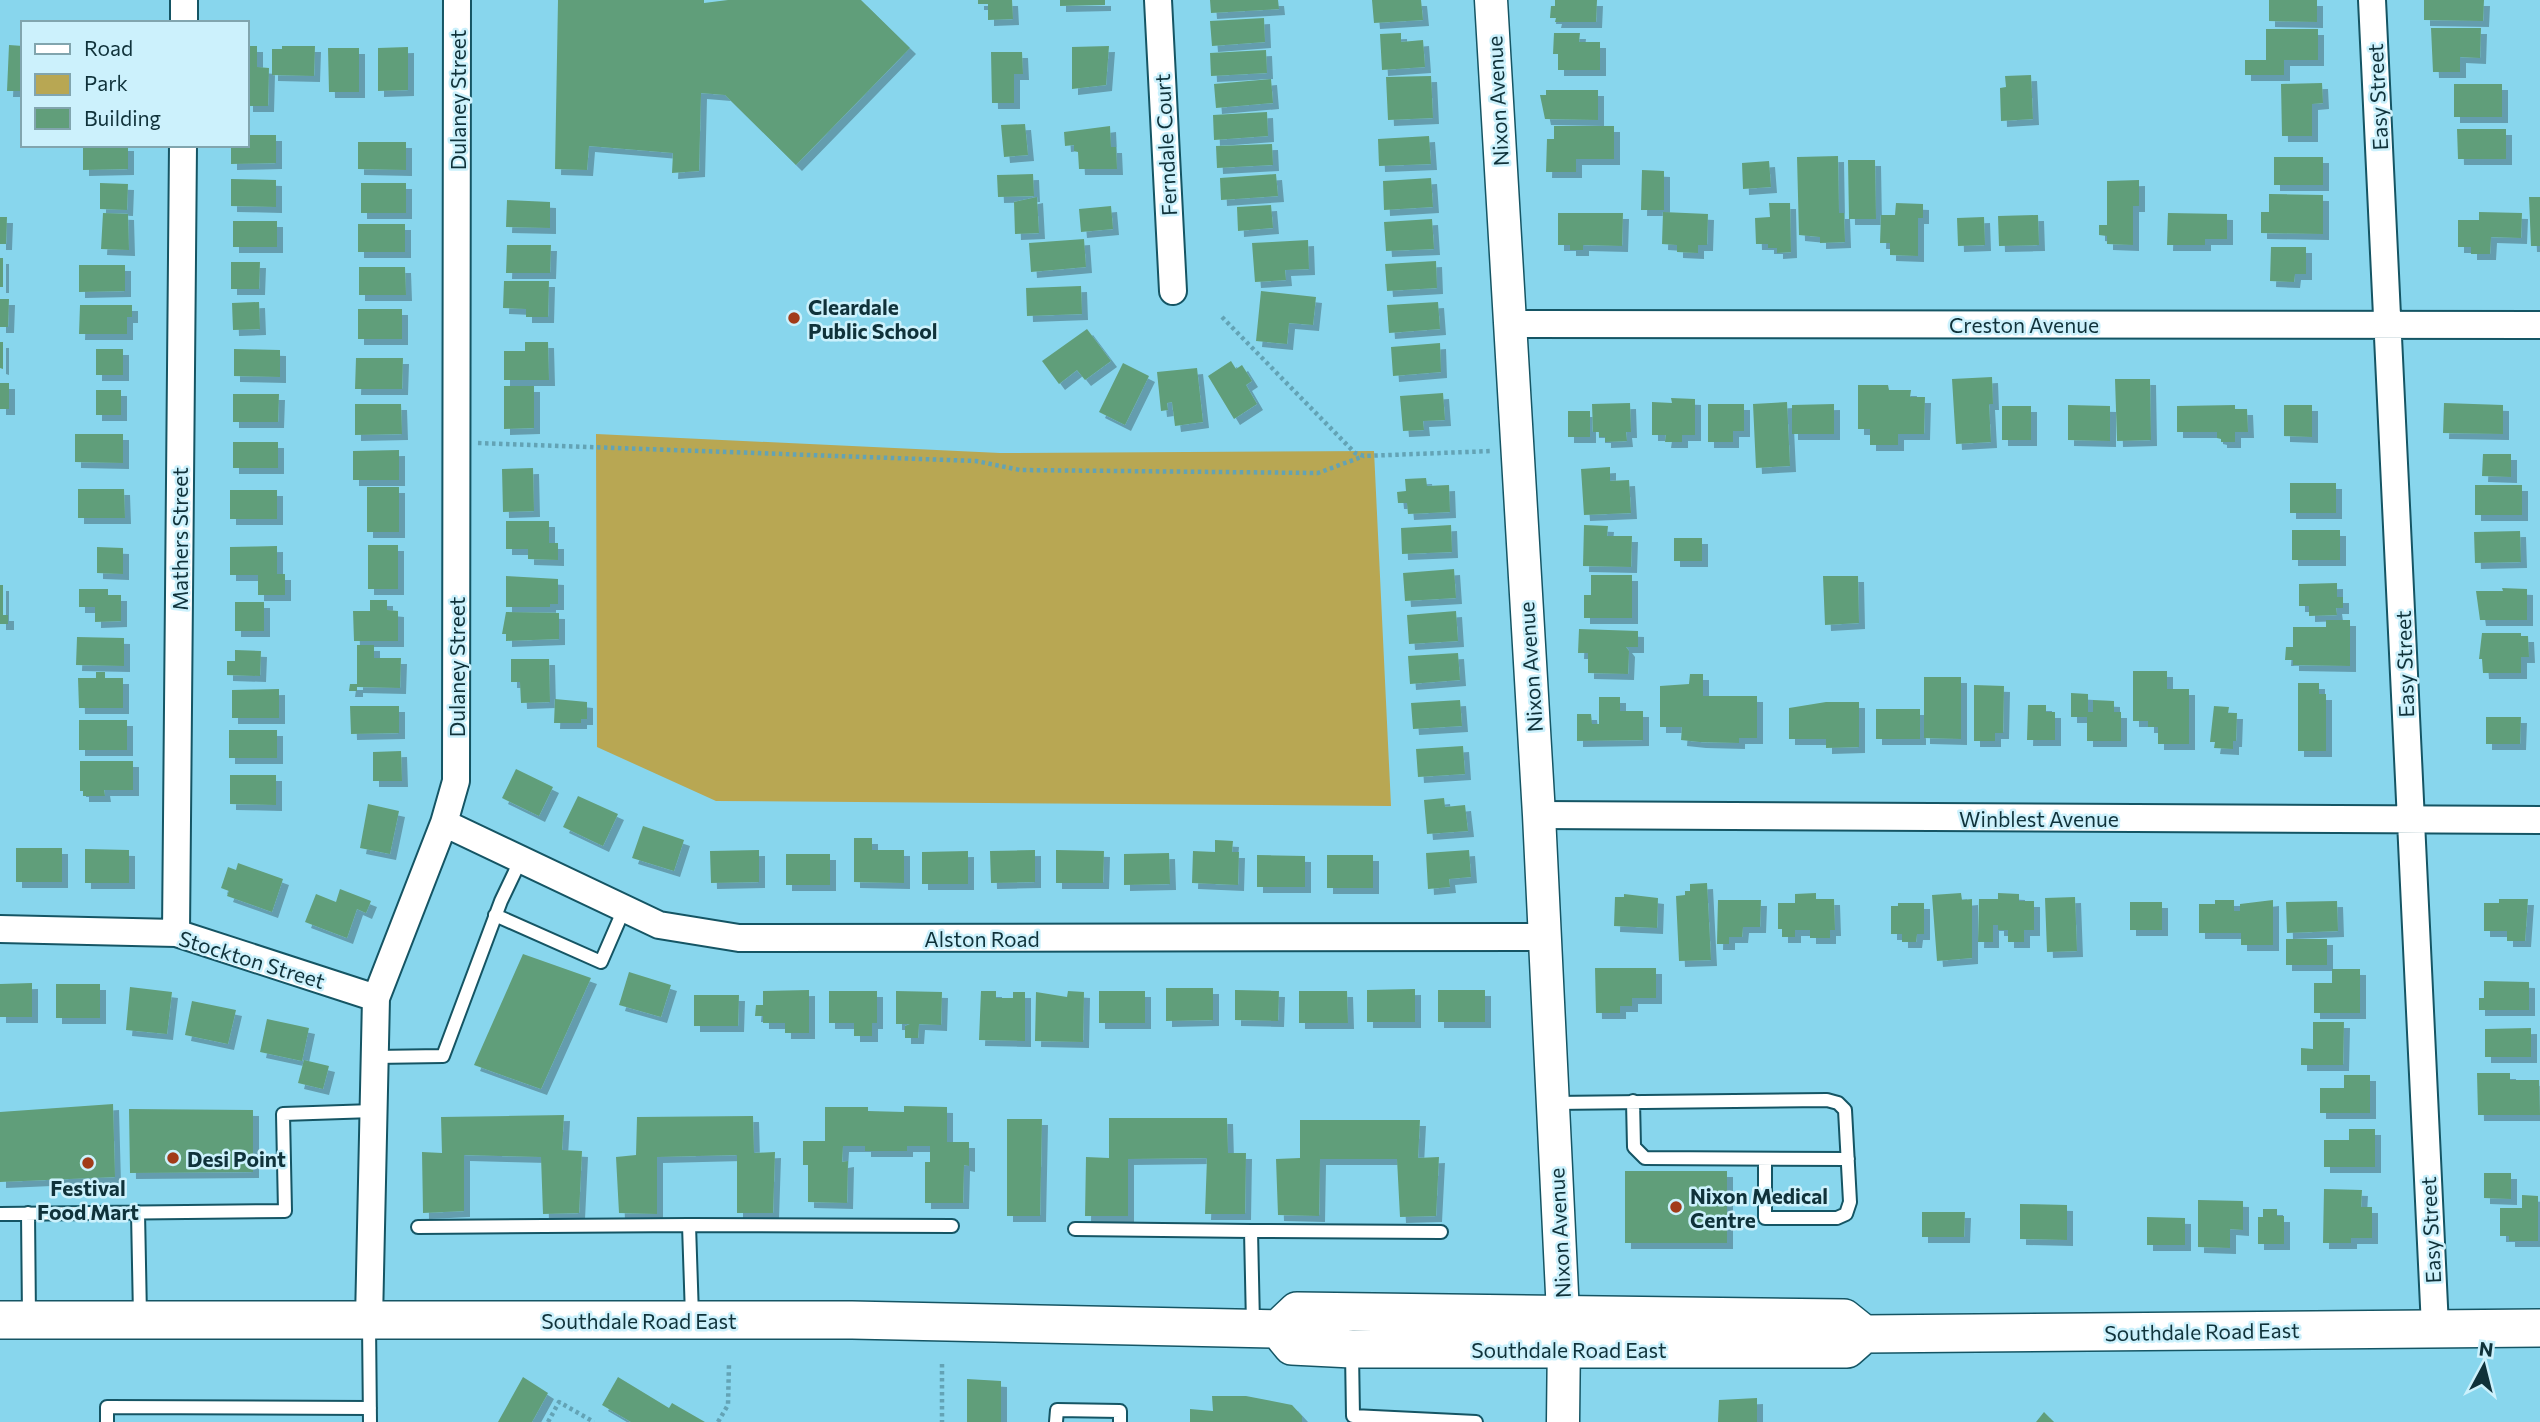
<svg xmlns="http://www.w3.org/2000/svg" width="2540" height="1422" font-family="Commissioner,sans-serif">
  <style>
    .green { fill: #b8a753 }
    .building { fill: #619e7a; filter: url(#shadow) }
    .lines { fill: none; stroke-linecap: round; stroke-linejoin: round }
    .service-casing { stroke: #155564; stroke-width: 16 }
    .minor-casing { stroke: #155564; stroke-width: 30 }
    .tertiary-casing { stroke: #155564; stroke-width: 35 }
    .secondary-casing { stroke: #155564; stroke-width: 40 }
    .path { stroke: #63a3b5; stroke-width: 4.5; stroke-dasharray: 3.5 3.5; stroke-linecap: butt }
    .service { stroke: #fff; stroke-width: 12 }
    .minor { stroke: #fff; stroke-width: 26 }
    .tertiary { stroke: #fff; stroke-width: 32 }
    .secondary { stroke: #fff; stroke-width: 37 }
    .poi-dot { fill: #a23b19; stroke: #ccf1fc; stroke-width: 2.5 }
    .labels { text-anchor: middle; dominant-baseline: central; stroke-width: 5; stroke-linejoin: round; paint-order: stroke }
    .street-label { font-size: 21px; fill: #10323a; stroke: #ccf1fc }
    .poi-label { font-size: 21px; font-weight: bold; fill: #10323a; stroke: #ccf1fc; text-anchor: start }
  </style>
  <defs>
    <filter id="shadow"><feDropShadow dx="6" dy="6" stdDeviation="0" flood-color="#0004"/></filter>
  </defs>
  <rect width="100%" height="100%" fill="#88d6ed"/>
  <path class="green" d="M596,434L1000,453L1374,451L1391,806L716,801L597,747Z"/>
  <path class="building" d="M558,0H704V3L728,0H861L910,48L796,165L725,95L701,93L699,171L672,173L673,153L589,146L587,170L555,169Z
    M978,0H1012L1013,19L988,20V4H978Z
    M1060,0H1105V5L1060,6Z
    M1210,0H1278L1279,9L1211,13Z
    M1372,0H1421L1423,20L1374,23Z
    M1555,0H1597L1596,22H1555L1556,18H1550L1551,6H1555Z
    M2269,0H2317V22L2269,21Z
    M2424,0H2484L2483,21L2424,20Z
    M1264,18L1265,42L1212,46L1210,21Z
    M2431,28H2481L2480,58L2460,57V72H2433Z
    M2266,29H2318V60H2284V75H2245V60H2266Z
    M1401,33V42L1423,40L1425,67L1382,70L1380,34Z
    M1554,33H1580L1579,42H1600V70H1558V54H1553Z
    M9,45L23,46V91H7Z
    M247,46H257V67L269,68L268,106H247Z
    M282,46H315L314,76L272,75V49H282Z
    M1109,46L1106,85L1072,89V47Z
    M408,47V90L378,91V48Z
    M328,48H359V92H329Z
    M1266,50L1267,73L1211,76L1210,53Z
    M991,52H1022L1023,74H1014V103H992Z
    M2031,75L2033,119L2001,121L2000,88L2006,87L2005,76Z
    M1431,76L1433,118L1388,120L1386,77Z
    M1271,79L1273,103L1216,108L1214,84Z
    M2322,83L2323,103L2312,104V136H2282L2281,84Z
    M2454,84H2502V117H2454Z
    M1546,90H1598V120L1545,119L1540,95H1546Z
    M1267,112L1268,136L1214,140L1213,115Z
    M1025,124L1028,155L1004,157L1001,125Z
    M1110,126L1111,147H1116L1117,169H1079L1078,152L1074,151V145L1065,146L1064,132Z
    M1554,126H1614V159H1576V172H1546L1547,139H1554Z
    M2457,129H2506V159H2458Z
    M247,135H276V163L231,164V145H247Z
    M1429,136L1431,164L1379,166L1378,139Z
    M358,142H406V170L358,169Z
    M1272,144L1273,165L1217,168L1216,146Z
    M83,145H128V169L83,170Z
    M1838,156L1839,213H1844L1845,242L1820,243V237L1799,235L1797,157Z
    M2274,157H2323V185H2274Z
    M1848,160H1875L1876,219H1849Z
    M1769,161L1771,187L1743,189L1742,163Z
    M1642,170L1664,171V210H1641Z
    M1033,174L1034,196L998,197L997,175Z
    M1276,174L1278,196L1221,200L1220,178Z
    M1431,178L1433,207L1384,210L1383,181Z
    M231,179L276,180V207L231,206Z
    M2139,180V206H2133V245L2107,244V236L2099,235V225H2107V181Z
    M100,183L128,184L127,210L100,209Z
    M361,183H406V213H361Z
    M2269,194L2323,195V234L2261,233V212H2269Z
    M1037,197L1039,233L1015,234L1014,202Z
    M2529,197H2540V246H2531Z
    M507,200L550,202V228L506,227Z
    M1769,203H1790L1791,252L1777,253V248H1768V244H1756L1755,218L1770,217Z
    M1896,203L1923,204V218H1918V256L1890,255V243H1880L1881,215H1895Z
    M1271,205L1273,228L1238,231L1237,207Z
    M1111,206L1113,229L1081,232L1079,209Z
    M1663,212L1708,214L1707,245H1698V253L1677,252V245L1662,244Z
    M2479,212L2522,213L2521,238L2491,237L2490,254H2471V247H2458V220H2479Z
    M103,213L128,214L129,250L101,249Z
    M1558,213H1623L1622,246L1583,245V250H1570V245H1558Z
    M2168,213L2227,214V239H2205V245H2167Z
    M2038,215L2039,245L1999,246L1998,216Z
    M0,217H7L6,244H0Z
    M1984,217L1985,245L1958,246L1957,218Z
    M1432,219L1434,249L1386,251L1384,222Z
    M233,221H277V247H233Z
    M358,224H405V252H358Z
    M1084,239L1086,267L1031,272L1029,243Z
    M1308,240L1309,269L1285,270L1286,280L1255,282L1252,243Z
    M507,245H551L550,273H506Z
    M2271,247H2306V274H2295L2294,282L2270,281Z
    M0,258H3V287H0Z
    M1436,261L1437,288L1387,291L1385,264Z
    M231,262H260L259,289H231Z
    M79,265H125V291L79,292Z
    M359,267H405L406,295H359Z
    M504,281H549L548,317H526V309L503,308Z
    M1081,286L1082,314L1027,316L1026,288Z
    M1261,291L1316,297L1313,325L1289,323L1287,344L1256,341Z
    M0,299H9L8,327H0Z
    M259,302L260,329L233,330L232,303Z
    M1438,302L1440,329L1389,333L1387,305Z
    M80,305H132V317H127V334H79Z
    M358,309H402V339H358Z
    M1087,329L1111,361L1085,380L1077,370L1059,384L1042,361Z
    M0,342H3V369L0,368Z
    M525,342H548L549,380H504V351H525Z
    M1440,343L1441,372L1393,376L1391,347Z
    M96,349H123V375H96Z
    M234,349L280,350V377L234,376Z
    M356,358H403L402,389H355Z
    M1231,361L1236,369L1242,365L1252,381L1246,385L1257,404L1234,419L1208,376Z
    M1123,363L1149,376L1125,425L1099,412Z
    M1197,368L1203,422L1175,426L1172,402L1167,403L1168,410L1161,411L1157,372Z
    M1992,377L1993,404H1989L1991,442L1956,444L1952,379Z
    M2115,379H2150L2151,440L2117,441Z
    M0,383H9V409H0Z
    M1858,385H1888L1889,390H1911L1910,397H1925L1924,434H1898V445H1870V429H1858Z
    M504,386H534V428L504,429Z
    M96,390H121V415H96Z
    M1443,393L1445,420L1423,421L1424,430L1403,431L1400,396Z
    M233,394H279L278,422H233Z
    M1671,398L1695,399V435H1682V442H1665L1666,435H1652V402L1672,403Z
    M1787,402L1790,466L1756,468L1753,404Z
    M1630,403L1631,432H1626L1627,441L1605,442V437H1599V432H1593L1592,404Z
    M2444,403L2503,405V434L2443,433Z
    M355,404H401L402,434L355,435Z
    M1708,404H1744V431H1733V442H1708Z
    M1834,404V434H1792V405Z
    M2068,405L2110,406V441L2068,440Z
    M2235,405V409H2247L2248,432H2235V442H2221V439L2217,438V432H2177V406Z
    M2284,405H2312V437L2284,436Z
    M2002,406H2031V440H2002Z
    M1568,411H1590V437H1568Z
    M75,434H123V463L75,462Z
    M233,442H278V468H233Z
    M399,450V480H353V451Z
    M2483,454H2511V477L2482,476Z
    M1610,467V481L1629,480L1631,513L1584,515L1581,469Z
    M533,468L534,511L503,512L502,469Z
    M1426,478L1427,486L1449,485L1450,512L1408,514L1407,503H1398L1397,492L1406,491L1405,479Z
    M2290,483H2336V513H2290Z
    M2475,485H2522V515H2475Z
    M367,487H399V532H367Z
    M78,489H124L125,518H78Z
    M230,490H277V519H230Z
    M506,521H549V543H558V560L528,559V549H506Z
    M1451,525L1452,552L1402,554L1401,528Z
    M1584,525L1608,526L1607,536H1632L1631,567L1583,566Z
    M2292,530H2340V560H2292Z
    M2520,531L2521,562L2475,563L2474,532Z
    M1674,538H1702V561H1674Z
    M368,545H398V589H368Z
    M277,546V574H285V595H258V575H230V547Z
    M97,547L123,548V574L97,573Z
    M1454,569L1456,598L1405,601L1403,573Z
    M1591,575H1632V618H1584V595H1591Z
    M506,576L558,579V604H550V607H506Z
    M1823,576H1858L1859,623L1825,625Z
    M2337,583V597H2343V608H2336L2337,615L2309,616V606H2299V584Z
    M0,585H3V615H8V624H0Z
    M2502,588L2527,589V620H2480L2476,591H2503Z
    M79,589H108V595H121V621L95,622V607H79Z
    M370,600H387V610L398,611V641H354L353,611H370Z
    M235,602H264V631H235Z
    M1456,611L1458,641L1409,644L1407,615Z
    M506,612L559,613V639L506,641V634H502Z
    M2326,620H2350V666L2293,665V660H2285L2286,647H2293V627H2326Z
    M1579,629L1638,631V647H1626L1629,651L1628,674L1588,673V653H1578Z
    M2482,633H2521V636H2528L2529,657H2521V673H2483L2482,659H2479Z
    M77,637L124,638V666L76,665Z
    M357,645H374V658H401L400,688L357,687V691H349L350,684H357Z
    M235,650L261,651L260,676L227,675V661H235Z
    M1458,653L1460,680L1410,684L1408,656Z
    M511,659H549L550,702L521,703L520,682H511Z
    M2133,671H2167V689H2189V744H2158V727H2148V721H2133Z
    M96,672H105V678H123V708H79L78,678H96Z
    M1690,674H1703V696H1757V738H1739V743L1700,742L1681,740L1682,727H1660V686L1689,684Z
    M1924,677H1961V739L1924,738Z
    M2298,683H2319V694H2326V751H2298Z
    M1974,685L2004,686L2003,733H1995V741H1974Z
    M279,689V718H232V690Z
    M2071,693L2088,694V712H2093V700L2114,701V712H2121V741H2087V717H2071Z
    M1599,697H1620V711H1643V740L1577,741V714H1591L1592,724H1599Z
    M555,699L587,702V719H581V723H554Z
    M1460,700L1462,726L1413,729L1411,703Z
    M1826,702H1859V747L1826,748V739H1789V708Z
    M2028,705H2046V712H2055V740H2027Z
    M350,706H399V733L351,734Z
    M2214,706L2229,707L2228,713H2237L2236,741H2233V749L2214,748L2215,742H2210Z
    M1876,709H1920V739H1876Z
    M2486,717H2521L2520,744H2486Z
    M79,720H127V750H79Z
    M229,730H277V758H229Z
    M1463,746L1465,774L1418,777L1416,749Z
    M401,751L402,781H373V752Z
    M80,761H133V790H104L105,796H83V791H80Z
    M516,769L553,787L539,816L502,798Z
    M230,775H276V805L230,804Z
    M578,796L618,814L603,846L563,827Z
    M1444,798L1445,807L1465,805L1468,831L1427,834L1424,800Z
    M368,804L399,811L390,854L360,848Z
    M643,826L684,840L674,871L632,858Z
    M854,838H872V850H904V883L854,882Z
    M1215,840L1233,841L1232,852H1239L1238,885L1192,883L1193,851L1215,852Z
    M16,848H62V882H16Z
    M85,849L129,850V883H85Z
    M759,850V882L711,883L710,851Z
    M1035,850V882L991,883L990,851Z
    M1056,850L1104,851L1103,883H1056Z
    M1469,850L1471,877L1449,879L1450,887L1428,889L1426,853Z
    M968,851V884H922V852Z
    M1169,853L1170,884L1124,885V854Z
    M786,854H830V885H786Z
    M1257,855L1305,856V887H1257Z
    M1327,855H1373V888H1327Z
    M238,863L283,879L272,912L227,896L229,891L221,888L228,867L236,870Z
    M1707,883L1711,960L1679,961L1676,896L1685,895V891H1690V884Z
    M340,889L371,901L366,913L357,909L347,938L305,922L316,894L336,902Z
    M1816,893V899H1834L1835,930H1830V938H1810V930H1795V937H1782V929H1778V903H1795V894Z
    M1961,893L1962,900L1972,899V958L1937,961L1932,895Z
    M1998,893L2019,894V901H2034V930H2024V942H2008V930H1998V925H1993V942H1978L1979,899H1998Z
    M1624,894L1658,898L1657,928L1614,926L1615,897H1624Z
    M2075,897L2077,951L2047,952L2045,898Z
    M2499,899H2528L2525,941H2507V931H2484V903H2499Z
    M1718,900H1761L1760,927H1743L1742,937H1729V944H1717Z
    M2215,900H2234V911H2240V904L2273,900V945H2241V933H2199V904H2215Z
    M2337,901L2338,931L2287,933L2286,902Z
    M2130,902H2162V930H2130Z
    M1898,903H1924V934H1917L1916,942H1902V934H1891V906H1898Z
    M2286,939H2327V965H2286Z
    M523,954L591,978L541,1089L474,1065Z
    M1595,968H1656V998H1632V1006H1620V1013H1596Z
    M2332,969H2360V1013H2314V983H2332Z
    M629,972L671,985L661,1017L619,1005Z
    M2484,981L2529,982V1010H2479V998H2484Z
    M32,983V1017H0V984Z
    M56,984H100V1018H56Z
    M130,987L172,992L167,1034L126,1030Z
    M1166,988H1213V1020L1166,1021Z
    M1415,989V1022H1367V990Z
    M809,990V1033H785V1023H763V1016H755L756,1005H763V991Z
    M1235,990L1279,991L1278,1021L1235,1020Z
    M1438,990H1485V1022H1438Z
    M829,991H877V1023H872V1036H854V1023H829Z
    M896,991L942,992L941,1025L919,1024L918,1038H905V1026L910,1024H896Z
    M981,991H996V998H1013V992H1025V1041L979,1040Z
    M1068,991L1084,992L1083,1042L1035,1041L1036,992L1067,997Z
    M1099,991H1145V1023H1099Z
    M1299,991H1347L1348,1023H1299Z
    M694,995H739L738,1026H694Z
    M192,1001L236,1010L228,1044L185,1035Z
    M267,1019L309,1028L302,1061L260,1052Z
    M2313,1022H2344L2343,1065H2301V1048L2313,1049Z
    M2531,1028V1057H2485V1029Z
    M304,1060L329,1066L323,1089L298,1083Z
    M2477,1073H2510V1080H2539L2540,1115H2478Z
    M2344,1075H2370V1113H2320V1088H2344Z
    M113,1104L115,1177L0,1182V1112Z
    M904,1106L947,1107V1142H969V1166L964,1165L963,1203H925V1162H930V1146H907V1151H865V1146H843L842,1162L848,1161L847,1203L808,1202V1165H803V1141H825V1107H868V1111L904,1112Z
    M129,1109L253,1110V1172L130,1173Z
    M564,1115L562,1150L582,1151L579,1213L543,1214L541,1157L464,1155V1211L423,1213L422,1152L442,1153L441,1117Z
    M753,1116L754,1153L775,1152L773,1213H737V1155L657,1157V1214L619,1213L616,1157L636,1155L637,1117Z
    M1109,1118H1227L1228,1153H1246L1245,1214H1205L1207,1158L1128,1159V1216H1085L1086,1157L1109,1158Z
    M1007,1119H1042L1040,1216H1007Z
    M1300,1120H1420L1418,1158L1439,1157L1436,1216L1400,1217L1397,1159H1320L1319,1216L1278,1215L1276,1159L1300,1158Z
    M2349,1129H2375V1167H2324V1140H2349Z
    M1625,1171H1727V1243H1625Z
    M2484,1173H2511V1199L2484,1198Z
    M2324,1189L2362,1190L2361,1207H2372V1238H2351V1243H2323Z
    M2522,1195L2538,1196V1241H2509V1236H2500V1208H2522Z
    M2198,1200L2243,1201V1230L2230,1229V1248L2198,1247Z
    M2020,1204L2067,1205V1240L2020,1239Z
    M2263,1209H2277V1216H2284V1244H2258V1217H2263Z
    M1922,1212H1965L1964,1237H1922Z
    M2147,1217L2185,1218V1245H2147Z
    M523,1377L548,1393L532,1422H498Z
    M618,1377L669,1408L672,1403L705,1422H631L602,1405Z
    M967,1379L1001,1381V1422H967Z
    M1212,1396H1246L1292,1405L1302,1416V1422H1190V1409L1213,1411Z
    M1757,1398V1422H1718L1719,1400Z
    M2044,1412L2054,1422H2036Z"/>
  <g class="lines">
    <g class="service-casing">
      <path id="service" d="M495,915L601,962L624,909
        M374,1057L443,1056L501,901L521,859
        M1633,1101L1634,1147L1645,1158L1848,1159
        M1553,1103L1827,1100L1838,1103L1845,1110L1850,1202L1846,1214L1837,1218H1765V1159
        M138,1212L140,1316
        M28,1213L29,1317
        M0,1214L285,1211L283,1114L373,1111
        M689,1225L952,1226
        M418,1227L689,1225L692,1316
        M1075,1229L1251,1231
        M369,1324L370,1422
        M1253,1324L1251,1231L1441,1232
        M1352,1353L1353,1416L1476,1422
        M107,1422V1407L370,1408
        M1056,1422L1057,1410L1120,1411V1422"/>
    </g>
    <g class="minor-casing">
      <path id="minor" d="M1158,0L1173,291
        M2372,0L2435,1327
        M184,23V0
        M1508,324L2540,325
        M1539,815L2540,820
        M444,823L659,925L739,938L1545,937
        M0,929L176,933L376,998
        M176,933L183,145
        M369,1320L376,998L444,823L456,781L457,0"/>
    </g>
    <g class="tertiary-casing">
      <path id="tertiary" d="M1491,0L1539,815L1564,1335L1563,1422"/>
    </g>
    <g class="secondary-casing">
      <path id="secondary" d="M0,1320H852L1278,1329L1297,1311L1844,1318L1864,1334L2540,1328
        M1278,1329L1292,1346L1352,1349H1847L1864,1334"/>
    </g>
    <path class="path" d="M1222,317L1355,453L1364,456L1492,451
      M478,443L976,461L1020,470L1318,473L1364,456
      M942,1364V1422
      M548,1422L559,1402L594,1422
      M718,1422L728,1405L729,1364"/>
    <use href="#service" class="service"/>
    <use href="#minor" class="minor"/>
    <use href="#tertiary" class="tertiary"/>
    <use href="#secondary" class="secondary"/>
  </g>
  <g class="poi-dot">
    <circle cx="794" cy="318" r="7"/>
    <circle cx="173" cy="1158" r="7"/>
    <circle cx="88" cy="1163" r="7"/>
    <circle cx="1676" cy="1207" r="7"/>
  </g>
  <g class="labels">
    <g class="street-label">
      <text transform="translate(2377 97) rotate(-93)">Easy Street</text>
      <text transform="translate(457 100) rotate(-90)">Dulaney Street</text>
      <text transform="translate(1497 101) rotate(-93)">Nixon Avenue</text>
      <text transform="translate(1165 145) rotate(-93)">Ferndale Court</text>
      <text x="2024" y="324">Creston Avenue</text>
      <text transform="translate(179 539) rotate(-90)">Mathers Street</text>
      <text transform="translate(2404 664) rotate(-92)">Easy Street</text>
      <text transform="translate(456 667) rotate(-90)">Dulaney Street</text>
      <text transform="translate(1530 667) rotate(-94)">Nixon Avenue</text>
      <text x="2039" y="818">Winblest Avenue</text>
      <text x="982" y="938">Alston Road</text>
      <text transform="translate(252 959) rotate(17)">Stockton Street</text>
      <text transform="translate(2430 1230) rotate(-93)">Easy Street</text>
      <text transform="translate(1559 1233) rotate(-93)">Nixon Avenue</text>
      <text x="639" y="1320">Southdale Road East</text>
      <text transform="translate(2202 1331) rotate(-1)">Southdale Road East</text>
      <text x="1569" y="1349">Southdale Road East</text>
    </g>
    <g class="poi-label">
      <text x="808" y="306">Cleardale<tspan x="808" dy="24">Public School</tspan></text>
      <text x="187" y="1158">Desi Point</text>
      <text x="88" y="1187" text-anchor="middle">Festival<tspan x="88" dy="24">Food Mart</tspan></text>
      <text x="1690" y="1195">Nixon Medical<tspan x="1690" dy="24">Centre</tspan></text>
    </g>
  </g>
  <rect x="21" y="21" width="228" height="126" fill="#ccf1fc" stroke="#81a5ae" stroke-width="2"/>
  <rect x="35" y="44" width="35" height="10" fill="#ffffff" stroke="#81a5ae" stroke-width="2"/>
  <text x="84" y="56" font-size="21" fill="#10323a">Road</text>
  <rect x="35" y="74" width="35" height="21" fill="#b8a753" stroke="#81a5ae" stroke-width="2"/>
  <text x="84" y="91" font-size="21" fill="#10323a">Park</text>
  <rect x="35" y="108" width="35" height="21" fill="#619e7a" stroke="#81a5ae" stroke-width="2"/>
  <text x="84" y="126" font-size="21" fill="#10323a">Building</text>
  <g transform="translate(2484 1366) rotate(7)" stroke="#ccf1fc" stroke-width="5" paint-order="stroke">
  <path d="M0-5L12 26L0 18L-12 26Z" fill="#10323a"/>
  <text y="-10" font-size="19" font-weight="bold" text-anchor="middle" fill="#10323a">N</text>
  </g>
</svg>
